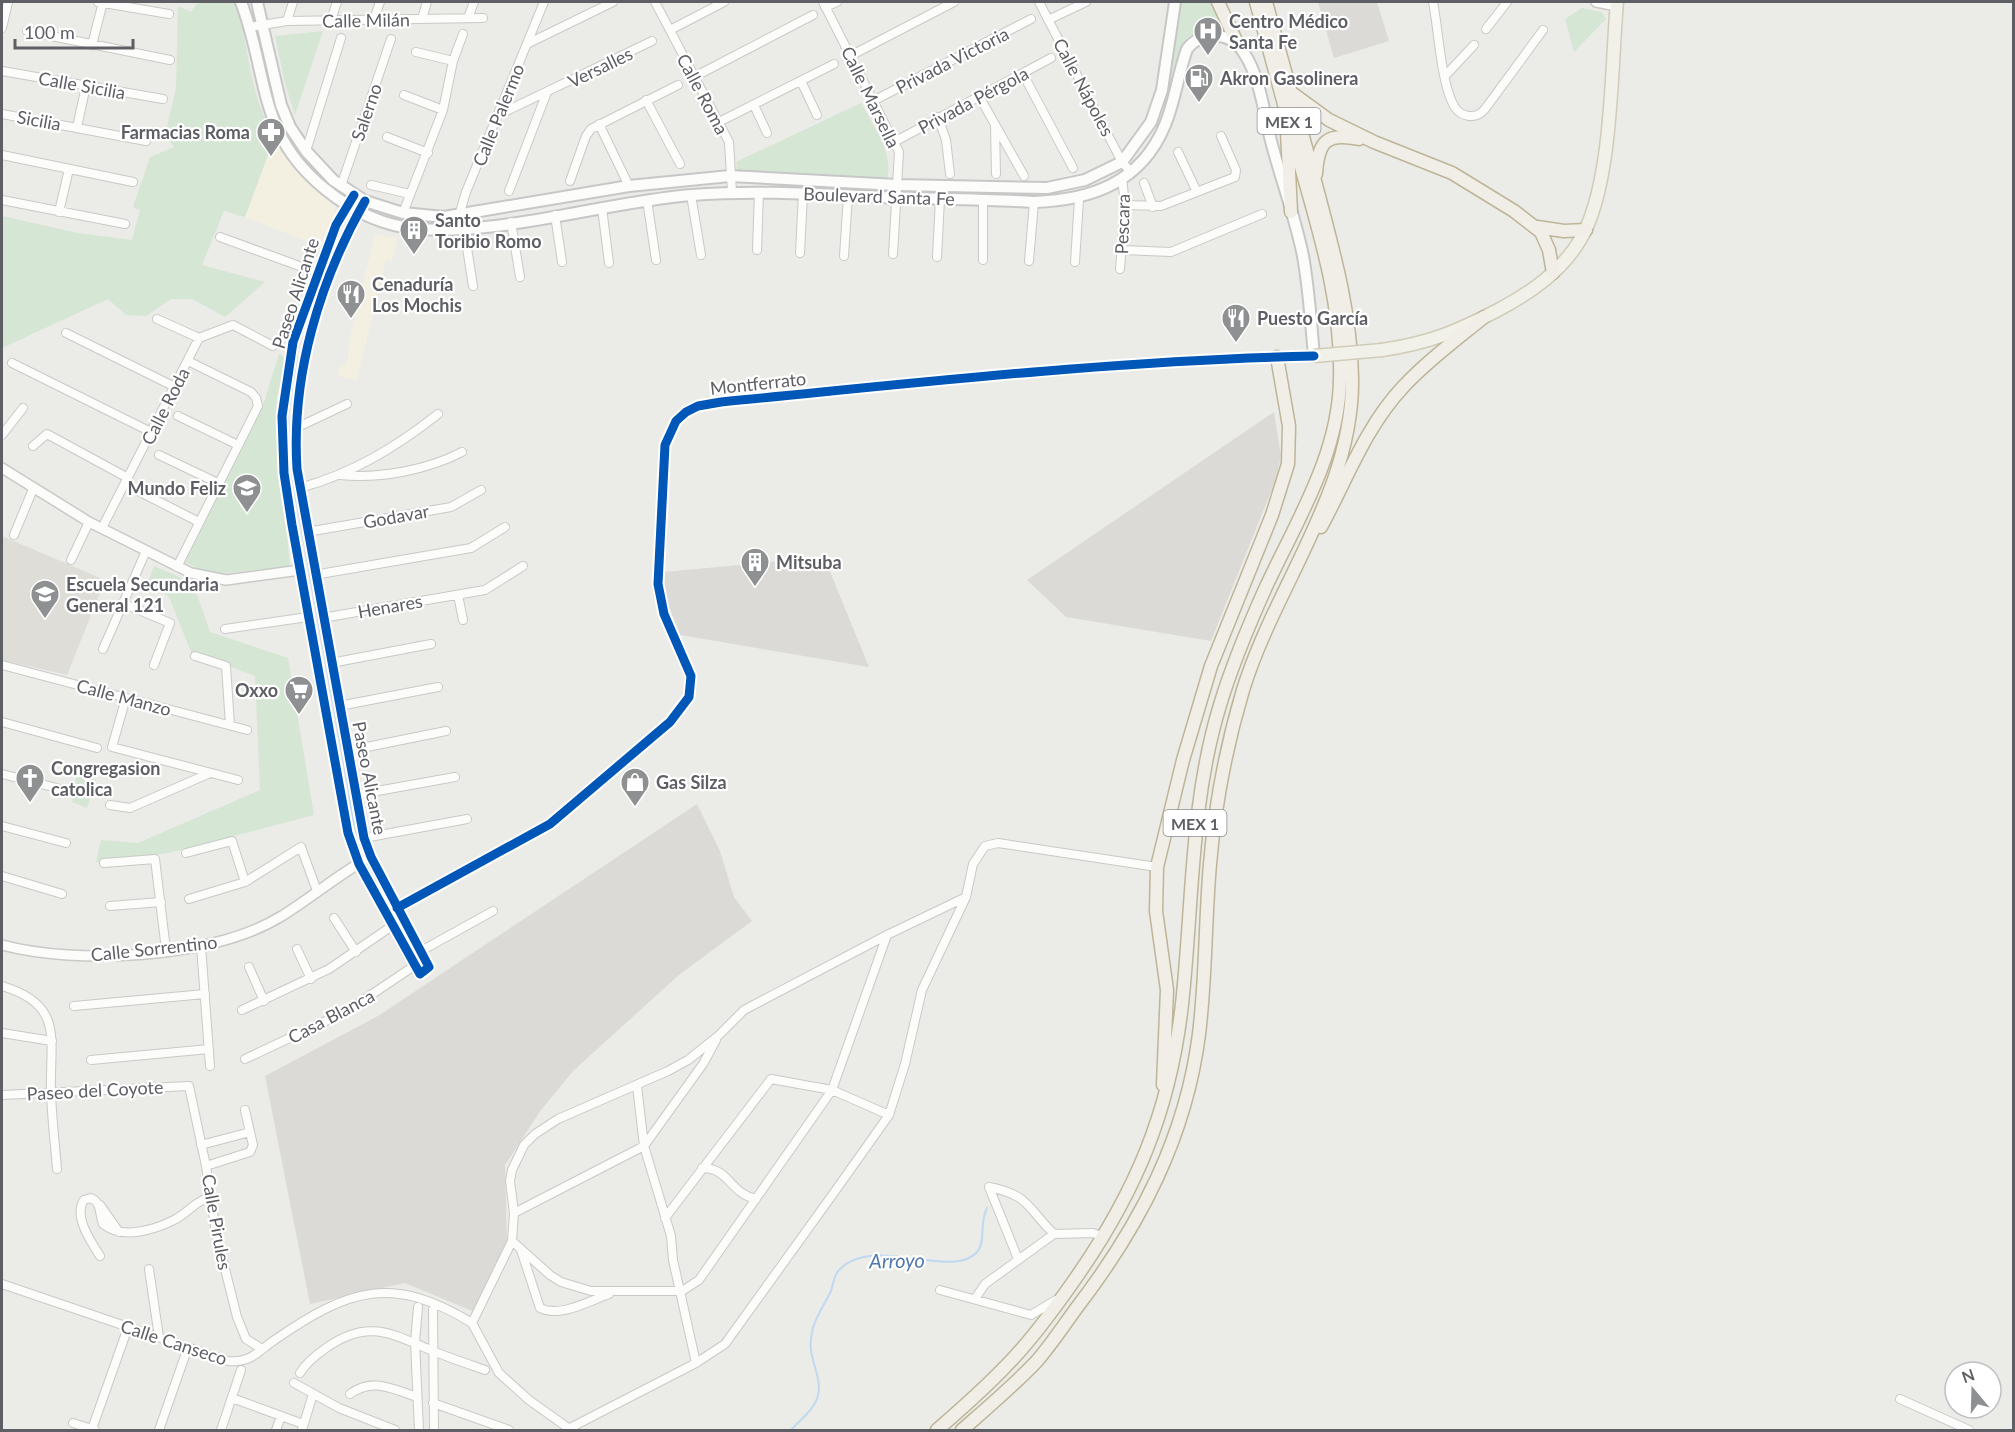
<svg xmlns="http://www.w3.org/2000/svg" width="2015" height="1432" font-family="Lato,sans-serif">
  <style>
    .commercial { fill: #f3f0e2 }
    .industrial { fill: #dbdad7 }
    .education { fill: #deddd7 }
    .green { fill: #d6e6d5 }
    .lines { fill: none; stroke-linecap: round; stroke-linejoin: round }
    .stream { stroke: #c0d9f1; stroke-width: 2 }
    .minor-casing { stroke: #c9c9c8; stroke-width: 10 }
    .tertiary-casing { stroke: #c9c9c8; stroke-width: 12 }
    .secondary-casing { stroke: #c7c7c8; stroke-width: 14 }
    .primary-casing { stroke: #d1ccb8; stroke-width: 15 }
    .trunk-casing { stroke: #beb598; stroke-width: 15 }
    .minor { stroke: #fcfcfb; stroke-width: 8 }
    .tertiary { stroke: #fcfcfb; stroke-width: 9 }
    .secondary { stroke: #fcfcfb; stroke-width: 10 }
    .primary { stroke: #f1f1e9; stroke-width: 12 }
    .trunk { stroke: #f0eee6; stroke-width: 12 }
    .primary-bridge-casing { stroke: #d1ccb8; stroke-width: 15; stroke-linecap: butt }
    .primary-bridge { stroke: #f1f1e9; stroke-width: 12 }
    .cycleway-casing { stroke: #fff; stroke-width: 13 }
    .cycleway { stroke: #0057b8; stroke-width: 9 }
    .labels { text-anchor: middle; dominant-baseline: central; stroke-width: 4.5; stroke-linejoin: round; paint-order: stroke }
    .shield { fill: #fff; stroke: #8e8f92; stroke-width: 1.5 }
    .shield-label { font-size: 16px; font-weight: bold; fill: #5d5f64 }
    .street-label { font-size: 18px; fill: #5d5f64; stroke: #fff }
    .poi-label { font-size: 18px; font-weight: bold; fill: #5d5f64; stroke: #fff; text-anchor: start }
    .water-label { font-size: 20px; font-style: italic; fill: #5078ad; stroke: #fff }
  </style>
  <rect width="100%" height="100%" fill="#ebebe7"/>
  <path class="commercial" d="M275,136L335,207V214L324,248L245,217Z
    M375,234L398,239L392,261L386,260L357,380L337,376L338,369L347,363L350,337Z"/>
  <path class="industrial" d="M1318,2H1377L1389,41L1334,58Z
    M1274,412L1281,456L1276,479L1211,641L1066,617L1027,580Z
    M824,557L869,667L680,635L664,594V572Z
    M697,804L720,851L734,897L752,921L679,975L573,1071L541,1110L505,1165L507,1242L477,1313L405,1283L310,1304L265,1076L378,1016Z"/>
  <path class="education" d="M2,536L105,580L67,675L2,660Z"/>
  <path class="green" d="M198,2H235C242,15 242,23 244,37C251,73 255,104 275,136L245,217L224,211L202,265L265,282L225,317L192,299H171L146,316L126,315L108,299L2,348V216L78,233L132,240L140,210L133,207L150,157L174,147L165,135L176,88L178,6L191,12Z
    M1182,2H1215L1223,28L1213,26L1189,36L1172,82H1169Z
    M1582,8L1602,12L1606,19L1574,52L1565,19Z
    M323,31L295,115L285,84L275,36Z
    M861,103C874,127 894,153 887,180L738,175L736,162Z
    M279,354L286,358L277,398L276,424L290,566L221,574L206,573L185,562L264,402Z
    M154,566L193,583L210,632L288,658L314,815L169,853L96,862L101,840L138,843L260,790L255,676L191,652L169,597L148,582Z
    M77,773L96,780L87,808L72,802Z"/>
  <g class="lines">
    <path class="stream" d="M297,356L288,414V453L349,792C353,851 387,900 415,950
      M791,1430C798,1422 810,1413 815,1403C825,1385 813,1368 811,1350C810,1345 811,1338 812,1332C814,1318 825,1304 831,1291C833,1284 834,1275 839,1270C873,1233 953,1282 978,1251C986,1240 979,1223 987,1208"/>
    <g class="minor-casing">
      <path id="minor" d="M98,2L169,14
        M655,2L729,142L732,192
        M823,2L899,152L893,254
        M1039,2L1122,162L1131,172
        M1433,2C1439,33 1440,74 1452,102C1458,117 1475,121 1485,109L1543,30
        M825,7L837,2
        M468,18L474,2
        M374,19L380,2
        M422,19L427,2
        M331,20L337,2
        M1048,20L1086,2
        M287,21L293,2
        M250,27L287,21L483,18
        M2,28L8,2
        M1486,29L1507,2
        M670,30L724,2
        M27,31L170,60
        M529,43L613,2
        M92,45L103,2
        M416,52L453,61
        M850,56L954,2
        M2,71L163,99
        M1023,74L1073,168
        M1446,75L1474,45
        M694,77L813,15
        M801,81L817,115
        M404,95L443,110
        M979,96L1024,176
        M646,100L680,164
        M873,101L1031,19
        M754,105L767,133
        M2,114L146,141
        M498,115L652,41
        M938,117L946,140L950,174
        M719,122L834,64
        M599,124L629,186
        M995,125L996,174
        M77,127L86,86
        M387,137L428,153
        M894,142L1051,58
        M306,151L341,38
        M1178,152L1197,192
        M2,155L133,182
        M570,181L586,136L591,129L678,85
        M1144,183L1153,207
        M371,185L410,194
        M341,186L391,39
        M509,191L547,92
        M691,195L701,255
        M983,199V260
        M2,200L125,224
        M647,200L656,260
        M1125,205L1161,206L1235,177L1236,170L1221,136
        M602,208L609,263
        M59,212L69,169
        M403,213L443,110L453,61L463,34
        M555,215L562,262
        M511,222L520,277
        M455,229L466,192L544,2
        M464,229L473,286
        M220,237L324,275
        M757,250L759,192
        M1122,250L1171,252L1262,214
        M800,253L803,193
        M844,256L848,195
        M937,257L940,199
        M1029,261L1034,202
        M1075,262L1079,199
        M1120,269L1125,205L1122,178
        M157,319L199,338L233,325L273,346
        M66,333L175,387
        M12,363L151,432
        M178,416L238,445
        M296,428L347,404
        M2,435L23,408
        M33,446L47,434L128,478
        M159,455L218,483
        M340,475C380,479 427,470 462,452
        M300,488C353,473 395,448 438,414
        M140,492L199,522
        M102,528L199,338
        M307,532L451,507L481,490
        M14,535L33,489
        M71,560L89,522
        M177,567L258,406L256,398L251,392L188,361
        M314,575L471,548L505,527
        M458,595L463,620
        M122,603L170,623L154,665
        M322,618L485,590L523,566
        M225,629L308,617
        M103,649L146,551
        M195,656L226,666L230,725
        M331,663L431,644
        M2,665L247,730
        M126,698L112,747L238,780
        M339,706L438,687
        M2,722L97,748
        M347,751L446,731
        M2,774L76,793
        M355,795L455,777
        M110,805L130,808L210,773
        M2,826L66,843
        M364,838L467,819
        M186,853L232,841L245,882
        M104,863L155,859L166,950
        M2,876L62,894
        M189,899L245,882L301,847L317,891
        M110,906L161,902
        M334,918L356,952
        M201,946L210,1066
        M297,949L311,979
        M421,951L493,911
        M249,967L264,1001
        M2,986C66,1005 49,1041 51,1094C52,1119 55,1144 57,1169
        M74,1006L205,994
        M242,1010L329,969L392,926
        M2,1033L52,1041
        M245,1059L347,1011L414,966
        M91,1060L209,1049
        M637,1086L644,1146L671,1236L673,1260L696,1363
        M2,1095L189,1086L206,1166L216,1233L237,1317L246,1339L262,1349
        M201,1145L250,1132
        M206,1166L250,1152L253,1145L245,1110
        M702,1168C730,1168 729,1193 756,1199
        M989,1187C1030,1195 1027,1208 1054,1234L1093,1233L1103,1237
        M989,1187L1018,1259
        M100,1205L119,1232
        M514,1213L644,1146L703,1064L716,1040
        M665,1218L771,1079L832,1090L889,1115
        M512,1241L550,1275L561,1282L591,1291H682L699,1280L832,1090L887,935
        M521,1250L540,1308C560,1318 589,1301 609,1294
        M100,1256C91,1242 73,1216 84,1200L91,1198C102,1203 99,1214 103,1224C122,1240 154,1230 174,1220C188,1213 195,1201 210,1197
        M149,1269L159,1337
        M2,1284L228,1361C252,1363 258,1351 276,1339C349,1289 392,1274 472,1323
        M940,1290L1031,1315L1056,1300
        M975,1299L985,1284L1054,1234
        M418,1307L415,1342L419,1430
        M433,1310L434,1430
        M472,1323L512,1241L514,1213L510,1181L512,1170L524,1145L535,1134L558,1119L668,1071L688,1060L717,1037L744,1010L887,935L966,897
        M472,1323L499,1373L529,1400L571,1430
        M300,1373C306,1363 316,1355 326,1348C368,1318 392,1334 433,1351C450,1358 468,1364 485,1370
        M294,1383L339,1408L395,1430
        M350,1394C373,1377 392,1389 417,1397
        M232,1398L303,1424
        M1900,1399L1969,1430
        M433,1403L509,1430
        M73,1423L95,1430
        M570,1428L696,1363L725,1344L833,1194L889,1115L905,1064L922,990L966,897L973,864L985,846L998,843L1157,867
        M92,1429L126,1333
        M159,1430L186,1353
        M221,1430L241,1370
        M276,1430L281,1416
        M302,1430L313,1394"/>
    </g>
    <g class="tertiary-casing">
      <path id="tertiary" d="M1596,2L1617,6
        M354,195L336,225L293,342L282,416L284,473L292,525L348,833L359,864L419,974
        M365,201C319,282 291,376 297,469L364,838L371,857L429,968
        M2,468L89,522L191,573L226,580L300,570
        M397,908L550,824L670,722L689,697L691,676L664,614L658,584L665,445L676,421L686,412L698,406L721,402C918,383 1116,360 1314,356
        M2,945C77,965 211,959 280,917C308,900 334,878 363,861"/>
    </g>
    <g class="secondary-casing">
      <path id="secondary" d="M241,2C269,75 256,133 325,189C352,211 383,226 418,229C505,235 604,202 692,195C755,190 816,194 879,197C931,199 982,199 1034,202C1091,200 1141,183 1165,125C1175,101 1178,74 1187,49C1202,30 1230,31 1244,53C1260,77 1264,113 1271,141C1281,179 1295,217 1303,256C1309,289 1311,323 1314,356
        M257,2L281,105L290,127L306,151L333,180L365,201L403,213L444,217L629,186L730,176L897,185L1047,188L1085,180L1122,162L1151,122L1162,90L1175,2"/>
    </g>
    <g class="primary-casing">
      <path id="primary" d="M1382,350C1429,343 1456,332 1498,310C1530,293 1561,272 1580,240C1613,186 1611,66 1617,2"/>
    </g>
    <g class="trunk-casing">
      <path id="trunk" d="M1218,2L1238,45
        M1292,93L1329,120L1374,142L1452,173L1514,211L1541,232L1549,250L1553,273
        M1287,132L1291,212
        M1316,174C1318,142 1326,132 1359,139
        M1537,227L1564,231L1586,230
        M1321,527C1346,481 1366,426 1403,387C1427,361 1457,339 1484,317
        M1163,1085L1167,990L1156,911L1157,867L1183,760L1211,666L1272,515L1288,464L1289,426L1277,357
        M937,1430C960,1410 984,1389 1005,1367C1030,1342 1052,1312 1073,1282C1135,1194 1170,1112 1182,1004C1193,904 1190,803 1220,705C1232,665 1248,627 1265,589C1296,522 1339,455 1340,379C1342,308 1322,241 1303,174C1287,116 1272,59 1256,2
        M962,1430C987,1408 1013,1386 1036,1362C1051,1345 1064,1325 1078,1306C1140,1225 1186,1137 1199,1034C1206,978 1205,921 1210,864C1215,805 1226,747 1243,690C1275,586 1354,490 1352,378C1351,310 1332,246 1315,181C1299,121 1282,61 1266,2"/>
    </g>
    <use href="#minor" class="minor"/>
    <use href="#tertiary" class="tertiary"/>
    <use href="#secondary" class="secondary"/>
    <use href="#primary" class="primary"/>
    <use href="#trunk" class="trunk"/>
    <g class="primary-bridge-casing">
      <path id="primary-bridge" d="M1314,356L1382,350"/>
    </g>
    <use href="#primary-bridge" class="primary-bridge"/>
    <g class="cycleway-casing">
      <path id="cycleway" d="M354,195L336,225L293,342L282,416L284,473L292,525L348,833L359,864L420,974L429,967L371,857L364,838L297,469C291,376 319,282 365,201
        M397,908L550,824L670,722L689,697L691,676L664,614L658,584L665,445L676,421L686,412L698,406L721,402C918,383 1116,360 1314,356"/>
    </g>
    <use href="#cycleway" class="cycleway"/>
  </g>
  <defs>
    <g id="hospital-pin" transform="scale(1.5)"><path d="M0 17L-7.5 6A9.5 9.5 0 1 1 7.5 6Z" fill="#8f9092" stroke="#fff"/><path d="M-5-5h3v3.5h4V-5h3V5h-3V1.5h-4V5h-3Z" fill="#fff"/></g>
    <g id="fuel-pin" transform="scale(1.5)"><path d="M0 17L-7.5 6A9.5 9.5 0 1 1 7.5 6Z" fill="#8f9092" stroke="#fff"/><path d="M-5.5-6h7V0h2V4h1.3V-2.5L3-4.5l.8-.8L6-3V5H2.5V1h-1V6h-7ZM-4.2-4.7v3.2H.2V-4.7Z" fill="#fff"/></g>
    <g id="pharmacy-pin" transform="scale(1.5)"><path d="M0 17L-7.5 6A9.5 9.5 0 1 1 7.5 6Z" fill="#8f9092" stroke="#fff"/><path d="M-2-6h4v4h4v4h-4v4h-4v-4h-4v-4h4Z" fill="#fff"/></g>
    <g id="building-pin" transform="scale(1.5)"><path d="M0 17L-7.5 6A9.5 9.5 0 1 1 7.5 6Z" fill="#8f9092" stroke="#fff"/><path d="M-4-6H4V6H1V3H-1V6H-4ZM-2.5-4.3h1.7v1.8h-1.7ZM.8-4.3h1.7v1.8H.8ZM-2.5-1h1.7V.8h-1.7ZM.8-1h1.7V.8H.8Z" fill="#fff"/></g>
    <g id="restaurant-pin" transform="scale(1.5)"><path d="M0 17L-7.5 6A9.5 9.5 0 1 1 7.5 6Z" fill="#8f9092" stroke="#fff"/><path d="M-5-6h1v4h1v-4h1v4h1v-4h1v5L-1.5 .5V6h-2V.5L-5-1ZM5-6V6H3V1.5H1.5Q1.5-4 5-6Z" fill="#fff"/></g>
    <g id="school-pin" transform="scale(1.5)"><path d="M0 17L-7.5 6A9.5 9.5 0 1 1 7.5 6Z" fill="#8f9092" stroke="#fff"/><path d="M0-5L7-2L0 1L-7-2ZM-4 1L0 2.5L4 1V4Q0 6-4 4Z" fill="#fff"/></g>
    <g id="supermarket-pin" transform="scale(1.5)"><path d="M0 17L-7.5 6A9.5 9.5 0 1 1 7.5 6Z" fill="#8f9092" stroke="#fff"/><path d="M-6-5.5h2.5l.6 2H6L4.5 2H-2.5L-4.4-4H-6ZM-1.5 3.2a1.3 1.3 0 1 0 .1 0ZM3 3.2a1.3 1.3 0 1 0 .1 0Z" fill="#fff"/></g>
    <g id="church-pin" transform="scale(1.5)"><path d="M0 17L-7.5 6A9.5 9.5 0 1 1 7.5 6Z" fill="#8f9092" stroke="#fff"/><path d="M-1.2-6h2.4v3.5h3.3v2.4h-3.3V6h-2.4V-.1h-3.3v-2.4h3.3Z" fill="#fff"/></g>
    <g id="shop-pin" transform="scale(1.5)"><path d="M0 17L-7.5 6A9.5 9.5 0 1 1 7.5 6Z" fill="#8f9092" stroke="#fff"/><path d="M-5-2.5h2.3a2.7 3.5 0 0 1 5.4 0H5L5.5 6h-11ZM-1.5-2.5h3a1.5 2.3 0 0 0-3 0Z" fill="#fff"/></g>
  </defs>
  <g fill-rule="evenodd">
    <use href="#hospital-pin" x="1208" y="31"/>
    <use href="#fuel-pin" x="1199" y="78"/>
    <use href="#pharmacy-pin" x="271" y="132"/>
    <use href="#building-pin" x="414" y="230"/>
    <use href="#restaurant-pin" x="351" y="294"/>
    <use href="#restaurant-pin" x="1236" y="318"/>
    <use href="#school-pin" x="247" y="488"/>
    <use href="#building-pin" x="755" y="562"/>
    <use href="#school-pin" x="45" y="594"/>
    <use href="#supermarket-pin" x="299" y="690"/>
    <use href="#church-pin" x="30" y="778"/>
    <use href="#shop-pin" x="635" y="782"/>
  </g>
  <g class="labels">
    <g class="shield">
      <rect x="1257.5" y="108" width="63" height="26" rx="4.5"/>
      <rect x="1163.5" y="810" width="63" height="26" rx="4.5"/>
    </g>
    <g class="shield-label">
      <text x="1289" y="121">MEX 1</text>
      <text x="1195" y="823">MEX 1</text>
    </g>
    <g class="street-label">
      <text transform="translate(366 20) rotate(-1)">Calle Milán</text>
      <text transform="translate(952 60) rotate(-27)">Privada Victoria</text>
      <text transform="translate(600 67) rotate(-26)">Versalles</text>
      <text transform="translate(82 85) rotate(10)">Calle Sicilia</text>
      <text transform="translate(1084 87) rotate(62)">Calle Nápoles</text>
      <text transform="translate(703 94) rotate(62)">Calle Roma</text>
      <text transform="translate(871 97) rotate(64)">Calle Marsella</text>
      <text transform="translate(973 100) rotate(-28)">Privada Pérgola</text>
      <text transform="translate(366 112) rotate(-71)">Salerno</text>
      <text transform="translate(498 115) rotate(-68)">Calle Palermo</text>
      <text transform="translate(39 120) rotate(10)">Sicilia</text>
      <text transform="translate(879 196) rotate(2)">Boulevard Santa Fe</text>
      <text transform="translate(1122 224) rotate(-88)">Pescara</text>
      <text transform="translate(295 293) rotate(-72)">Paseo Alicante</text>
      <text transform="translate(758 383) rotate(-6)">Montferrato</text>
      <text transform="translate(165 406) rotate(-63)">Calle Roda</text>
      <text transform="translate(396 516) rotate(-10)">Godavar</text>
      <text transform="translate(390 606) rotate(-10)">Henares</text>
      <text transform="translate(124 697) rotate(15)">Calle Manzo</text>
      <text transform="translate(370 778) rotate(79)">Paseo Alicante</text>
      <text transform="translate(154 948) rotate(-6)">Calle Sorrentino</text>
      <text transform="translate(331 1016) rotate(-28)">Casa Blanca</text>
      <text transform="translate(95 1090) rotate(-3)">Paseo del Coyote</text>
      <text transform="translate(217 1222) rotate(80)">Calle Pirules</text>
      <text transform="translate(174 1342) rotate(18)">Calle Canseco</text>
    </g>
    <g class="poi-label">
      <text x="1229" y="21">Centro Médico<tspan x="1229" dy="21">Santa Fe</tspan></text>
      <text x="1220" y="78">Akron Gasolinera</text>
      <text x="250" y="132" text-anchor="end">Farmacias Roma</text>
      <text x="435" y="220">Santo<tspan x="435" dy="21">Toribio Romo</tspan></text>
      <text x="372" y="284">Cenaduría<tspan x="372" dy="21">Los Mochis</tspan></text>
      <text x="1257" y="318">Puesto García</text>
      <text x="226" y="488" text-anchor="end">Mundo Feliz</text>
      <text x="776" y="562">Mitsuba</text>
      <text x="66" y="584">Escuela Secundaria<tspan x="66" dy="21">General 121</tspan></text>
      <text x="278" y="690" text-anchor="end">Oxxo</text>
      <text x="51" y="768">Congregasion<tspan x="51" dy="21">catolica</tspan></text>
      <text x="656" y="782">Gas Silza</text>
    </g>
    <g class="water-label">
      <text transform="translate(897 1260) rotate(-1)">Arroyo</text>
    </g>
  </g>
  <rect width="2015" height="1432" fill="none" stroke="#5d5f64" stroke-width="6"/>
  <g transform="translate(1973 1390) rotate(341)"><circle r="28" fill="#ffffff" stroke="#bebfc1" stroke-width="1.5"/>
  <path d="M0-4.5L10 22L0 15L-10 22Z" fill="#8f9092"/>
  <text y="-9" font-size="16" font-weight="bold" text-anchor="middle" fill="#5d5f64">N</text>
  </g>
  <path d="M15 39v9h118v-9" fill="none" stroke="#5d5f64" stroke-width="3"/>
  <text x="24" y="39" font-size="18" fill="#5d5f64" stroke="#ffffff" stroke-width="4.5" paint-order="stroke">100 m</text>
</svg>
